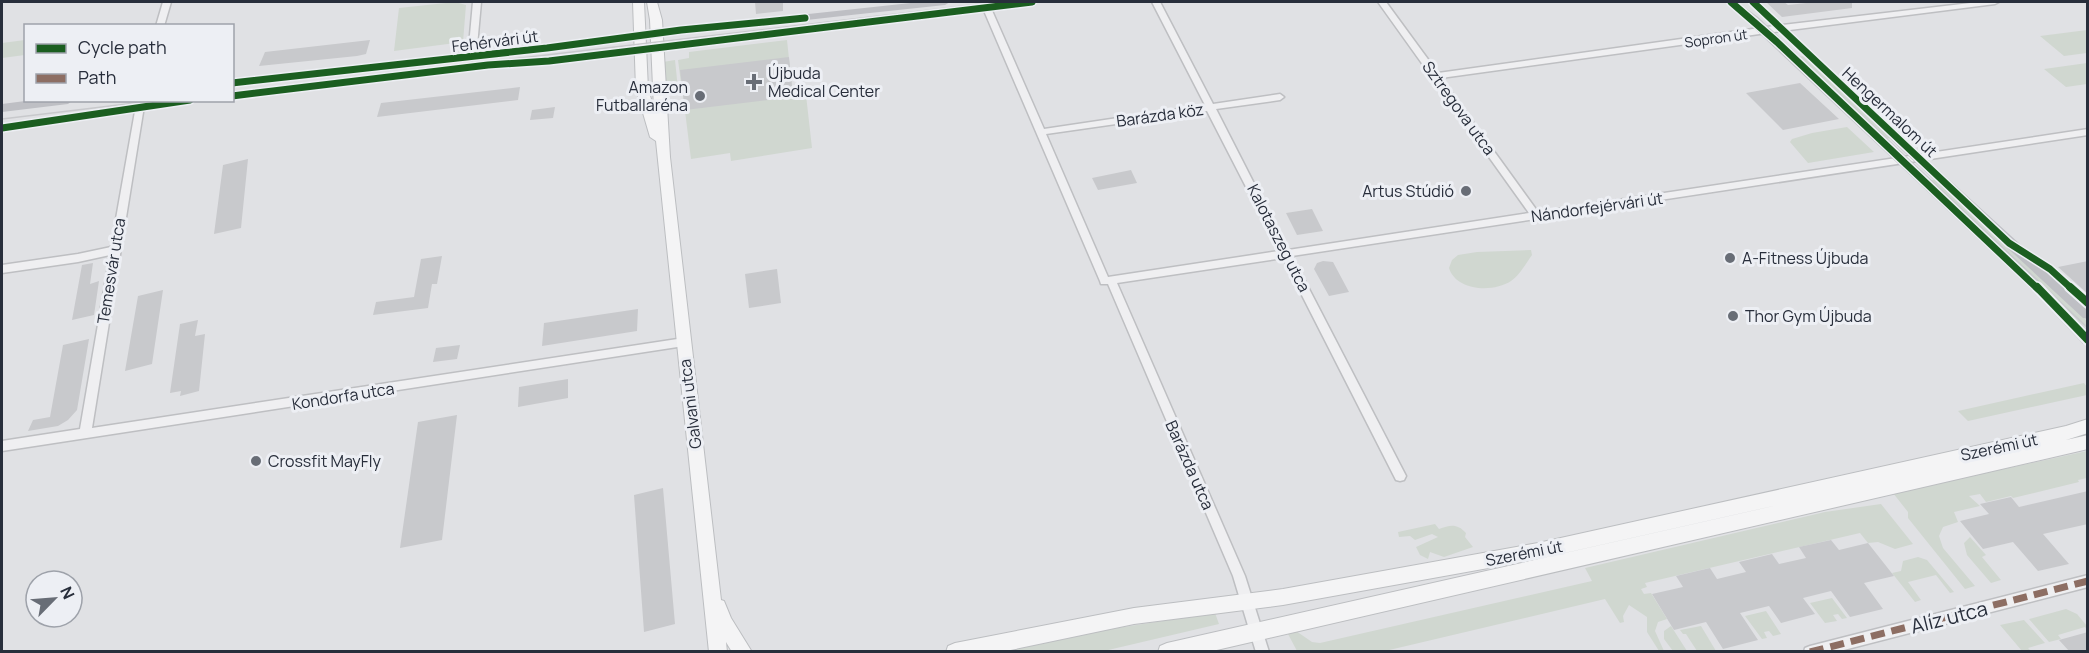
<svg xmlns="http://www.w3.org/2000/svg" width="2089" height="653" font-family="Manrope,sans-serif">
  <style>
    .green { fill: #d0d7d0 }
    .building { fill: #c8c9cc }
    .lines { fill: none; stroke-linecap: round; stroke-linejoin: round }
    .street-casing { stroke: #bebfc2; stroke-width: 3 }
    .primary-casing { stroke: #bcbec1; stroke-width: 2 }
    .street { fill: #efeff1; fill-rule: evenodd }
    .secondary { fill: #bebfc4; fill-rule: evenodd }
    .primary { fill: #f4f4f5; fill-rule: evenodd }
    .tram { stroke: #c8c9cc; stroke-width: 1.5 }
    .quiet { stroke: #8d6e63; stroke-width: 7; stroke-dasharray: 14 7; stroke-linecap: butt }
    .cycleway-far1-casing { stroke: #edeff4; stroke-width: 10 }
    .cycleway-casing { stroke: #edeff4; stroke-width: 12 }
    .cycleway-far1 { stroke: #1b5e20; stroke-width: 7 }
    .cycleway { stroke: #1b5e20; stroke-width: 8 }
    .poi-dot { fill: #686d76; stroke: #edeff4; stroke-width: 2 }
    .labels { text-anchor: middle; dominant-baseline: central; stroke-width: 6; stroke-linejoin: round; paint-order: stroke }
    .far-street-label { font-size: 14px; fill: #282e3b; stroke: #edeff4 }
    .street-label { font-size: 16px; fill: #282e3b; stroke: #edeff4 }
    .poi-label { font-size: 16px; fill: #282e3b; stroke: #edeff4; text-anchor: start }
    .near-street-label { font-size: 20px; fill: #282e3b; stroke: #edeff4 }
  </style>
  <rect width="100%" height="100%" fill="#e0e1e4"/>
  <path class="green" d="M455,2L466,5L463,42L394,51L399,8Z
    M2087,30V53L2064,56L2040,36Z
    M25,40V55L2,58V43Z
    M787,40L793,96L806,95L812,148L731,161L730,153L691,159L682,87L687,86L686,82L681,83L678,60L689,58V52Z
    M1804,56L1892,138L1885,139L1797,57Z
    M675,60L678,89L667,91L663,62Z
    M2087,63V84L2066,87L2044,69Z
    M1847,127L1874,152L1808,163L1790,142L1792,139L1812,133Z
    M1937,179L2087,321V329L1929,181Z
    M1531,250L1532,255C1526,263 1520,275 1511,281C1493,293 1456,291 1449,268L1452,260L1458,255L1477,252Z
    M2084,383L2087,387V395L1968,421L1958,411Z
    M2087,451V478L2078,480L2079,482L2013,498L2011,496L1986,502L1980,494L1969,496L1980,506L1954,512L1958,522L1943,527L1939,536L1943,548L1975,586L1965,589L1908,518V512L1893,493Z
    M1881,504L1913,544L1895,549L1878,542L1868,543L1860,533L1645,583L1647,587L1641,589L1644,594L1651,593L1667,619L1658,622L1655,631L1664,651H1659L1647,632V617L1629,605L1623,616L1624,622L1620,623L1605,599L1385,651H1297L1288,634L1296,631L1312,642L1320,643L1592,581L1585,568L1825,512Z
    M1435,524L1439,529C1450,525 1457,523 1466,533L1465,537L1473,547L1444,557L1430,552L1428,559L1420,555L1416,547L1438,537L1432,534L1415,540L1410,536L1399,537L1398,532Z
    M1970,537L1986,555L1982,557L2001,580L1991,583L1967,555L1964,543Z
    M1918,557L1927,560L1954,592L1950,593L1936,575L1908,582L1921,600L1915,602L1892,573L1901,571L1903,561Z
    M1832,598L1847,618L1842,619L1838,614L1833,615L1837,621L1825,623L1810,603Z
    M2066,609L2077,614L2087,626V630L2085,627L2058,635L2061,639L2049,642L2029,619Z
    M1766,611L1781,634L1773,636L1769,631L1764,632L1767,638L1762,639L1745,616Z
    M1215,613L1219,624L1104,651L1003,652L1117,628Z
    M2024,620L2045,643L2028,648L2031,651H2022L2000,625Z
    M1671,626L1687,651H1673L1664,639V631Z
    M1701,626L1716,651H1697L1686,634H1683L1680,630Z"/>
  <path class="building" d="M755,2H783V11L756,14Z
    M1766,2H1784L1788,5L1815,2H1852V8L1782,17Z
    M370,40L366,54L357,56L259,66L265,52Z
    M789,57L793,97L685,110L680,70Z
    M1800,83L1839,119L1783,130L1746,93Z
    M520,87L518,100L377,117L381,103Z
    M555,107L553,118L530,120L532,110Z
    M248,159L241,228L214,234L223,165Z
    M1131,170L1137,183L1098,190L1092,178Z
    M1312,209L1323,231L1297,235L1286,213Z
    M442,256L437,284H432L428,308L373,315L376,302L414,297L421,259Z
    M1323,261L1333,262L1349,292L1329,296L1314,269L1317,263Z
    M2088,261V294L2058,267Z
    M93,263L90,284L99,281L94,315L72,320L82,265Z
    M777,269L781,303L749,308L745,274Z
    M163,290L152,364L125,371L138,296Z
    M638,309L637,331L542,346L544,323Z
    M198,320L195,336L205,334L199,391L180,396L181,391L170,393L180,324Z
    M89,339L77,410L68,420L58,426L28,431L33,420L50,417L63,345Z
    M460,345L457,359L433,362L436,348Z
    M568,379V398L518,407L519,387Z
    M457,415L442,540L400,548L418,422Z
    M663,488L675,624L644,632L634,495Z
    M2088,491V524L2043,534L2069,564L2038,571L2013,542L1983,549L1960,521L1989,514L1980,504L2011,497L2019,507Z
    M1831,540L1839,550L1868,543L1894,576L1864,583L1883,609L1850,617L1831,591L1803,598L1815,614L1781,623L1769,606L1740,613L1758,640L1723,649L1706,622L1674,630L1652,594L1683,587L1676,576L1710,568L1717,579L1746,572L1739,562L1772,554L1779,564L1806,558L1799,547Z
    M2088,632V651H2069L2059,640Z"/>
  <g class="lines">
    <g class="street-casing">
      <path id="street" d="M163,2H171L164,26H156Z
        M473,2H481L476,57L472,60L468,57Z
        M1152,2H1160L1213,104L1280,94L1284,97L1280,100L1216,109L1288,250L1529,213L1378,2H1386L1438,73L1774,26L1979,2H1999L1995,4L1774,32L1441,78L1538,212L2088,129V135L1292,256L1406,476L1404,480L1400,481L1396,480L1283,258L1117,283L1245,576L1269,652H1256L1233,576L1108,284H1101L1100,281L982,6L986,4L990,6L1044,129L1205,105ZM1207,111L1279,251L1108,277L1046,134Z
        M137,100H145L92,428L684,338L688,339L689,342L688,345L684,346L2,451V441L80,429L110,255L78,262L2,273V265L78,254L111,247Z
        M2088,575V587L1836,652H1804L1805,648L1810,646Z"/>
    </g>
    <g class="primary-casing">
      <path id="primary" d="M633,2H644L648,89L654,109L650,20L647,2H657L662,20L670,157L721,600L724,601L731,618L752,652H732L726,642L727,652H709L656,141L650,137L636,89Z
        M2088,419V433L2066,440L1538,559L1283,605L1134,624L1001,652H946L948,646L955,643L1134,608L1283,589L1538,543L2066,426Z
        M2088,435V449L1208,652H1158L1160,646L1167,643Z"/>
    </g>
    <use href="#street" class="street"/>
    <path class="secondary" d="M920,2H950L945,5C707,30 470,60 232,87V79C462,54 691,26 920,2Z
      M1010,2H1037L1032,5L549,64L488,68L232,100V92L488,62L549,58Z
      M1726,2H1737L1781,40L2039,281L2088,331V345L2083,344L2029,287Z
      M1748,2H1758L1910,144L2088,306V319L2083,318L1902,150Z
      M33,100H73L68,104L2,112V104Z
      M162,100H195L190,104L2,132V124Z"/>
    <use href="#primary" class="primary"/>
    <path class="tram" d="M1736,2L1757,17L2088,328
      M232,92L997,2
      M2,119L160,100"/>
    <path class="quiet" d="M1810,652L2088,581"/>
    <g class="cycleway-far1-casing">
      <path id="cycleway-far1" d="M1731,2L1777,42L2038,289
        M1753,2L2009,243L2050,269L2072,289
        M232,83L547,48L681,30L805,18
        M232,96L488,65L549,61L1032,2
        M2,128L190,100"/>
    </g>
    <g class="cycleway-casing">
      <path id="cycleway" d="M2037,287L2088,340
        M2070,287L2088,303"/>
    </g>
    <use href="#cycleway-far1" class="cycleway-far1"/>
    <use href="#cycleway" class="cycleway"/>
  </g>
  <g class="poi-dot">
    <path d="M751 73h6v6h6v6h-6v6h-6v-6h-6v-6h6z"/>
    <circle cx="700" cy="96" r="6"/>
    <circle cx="1466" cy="191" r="6"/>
    <circle cx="1730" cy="258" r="6"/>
    <circle cx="1733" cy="316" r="6"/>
    <circle cx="256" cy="461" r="6"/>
  </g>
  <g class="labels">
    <g class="far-street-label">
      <text transform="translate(1716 38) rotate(-8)">Sopron út</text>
    </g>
    <g class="street-label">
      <text transform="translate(495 41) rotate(-7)">Fehérvári út</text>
      <text transform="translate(1459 108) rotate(54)">Sztregova utca</text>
      <text transform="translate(1890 112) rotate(43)">Hengermalom út</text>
      <text transform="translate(1160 115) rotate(-8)">Barázda köz</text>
      <text transform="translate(1597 207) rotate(-8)">Nándorfejérvári út</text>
      <text transform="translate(1279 238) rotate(63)">Kalotaszeg utca</text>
      <text transform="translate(111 271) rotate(-81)">Temesvár utca</text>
      <text transform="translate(343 396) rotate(-9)">Kondorfa utca</text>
      <text transform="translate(690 404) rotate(-97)">Galvani utca</text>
      <text transform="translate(1999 447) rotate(-12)">Szerémi út</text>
      <text transform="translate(1190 465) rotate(66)">Barázda utca</text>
      <text transform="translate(1524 553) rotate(-11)">Szerémi út</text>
    </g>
    <g class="poi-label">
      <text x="768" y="73">Újbuda<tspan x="768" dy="18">Medical Center</tspan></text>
      <text x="688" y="87" text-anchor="end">Amazon<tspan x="688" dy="18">Futballaréna</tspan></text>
      <text x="1454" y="191" text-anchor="end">Artus Stúdió</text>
      <text x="1742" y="258">A-Fitness Újbuda</text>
      <text x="1745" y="316">Thor Gym Újbuda</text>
      <text x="268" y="461">Crossfit MayFly</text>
    </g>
    <g class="near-street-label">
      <text transform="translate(1949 617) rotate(-14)">Alíz utca</text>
    </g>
  </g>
  <rect width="2089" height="653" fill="none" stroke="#282e3b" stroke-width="6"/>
  <rect x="24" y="24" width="210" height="78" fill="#edeff4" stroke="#9ea2aa" stroke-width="1.5"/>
  <rect x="36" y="44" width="30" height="9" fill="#1b5e20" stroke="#9ea2aa" stroke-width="1.5"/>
  <text x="78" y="54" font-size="18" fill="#282e3b">Cycle path</text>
  <rect x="36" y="74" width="30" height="9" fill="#8d6e63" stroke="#9ea2aa" stroke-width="1.5"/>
  <text x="78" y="84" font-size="18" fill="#282e3b">Path</text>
  <g transform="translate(54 599) rotate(65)"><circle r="28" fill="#edeff4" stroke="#9ea2aa" stroke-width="1.5"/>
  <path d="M0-4.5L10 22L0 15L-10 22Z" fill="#686d76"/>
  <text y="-9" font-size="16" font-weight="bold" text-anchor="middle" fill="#282e3b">N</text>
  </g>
</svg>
